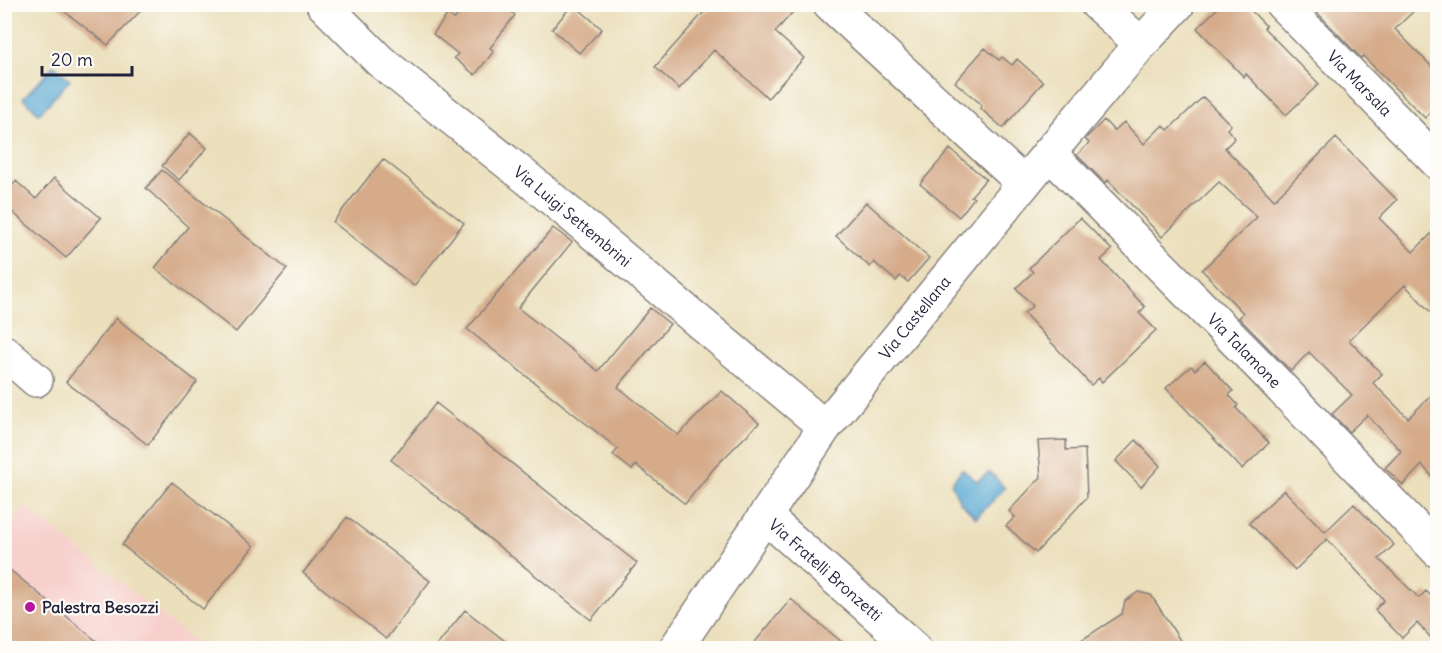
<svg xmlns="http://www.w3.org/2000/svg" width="1442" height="653" font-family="Delius,sans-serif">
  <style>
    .built { fill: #f7d0cd }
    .water { fill: #57a7d2; stroke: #3c6486; stroke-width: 1.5 }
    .building { fill: #d5ab8a }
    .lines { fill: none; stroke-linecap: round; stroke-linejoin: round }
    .minor-casing { stroke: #86807c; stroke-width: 36 }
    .minor { stroke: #fff; stroke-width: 33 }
    .poi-dot { fill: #b5179e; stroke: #fdfcf7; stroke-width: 2 }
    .labels { text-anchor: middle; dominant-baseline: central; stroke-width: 4.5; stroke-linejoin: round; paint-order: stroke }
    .street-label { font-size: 16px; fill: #22223b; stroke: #fdfcf7 }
    .poi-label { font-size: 16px; font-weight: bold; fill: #22223b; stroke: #fdfcf7; text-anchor: start }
  </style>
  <rect width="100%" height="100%" fill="#fdfcf7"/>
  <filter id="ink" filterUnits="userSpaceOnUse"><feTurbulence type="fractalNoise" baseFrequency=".0167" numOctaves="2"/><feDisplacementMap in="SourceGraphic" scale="12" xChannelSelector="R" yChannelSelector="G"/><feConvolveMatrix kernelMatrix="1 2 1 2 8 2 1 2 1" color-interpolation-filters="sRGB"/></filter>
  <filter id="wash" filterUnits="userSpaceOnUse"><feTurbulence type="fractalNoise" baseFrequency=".008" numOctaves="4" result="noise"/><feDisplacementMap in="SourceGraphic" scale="24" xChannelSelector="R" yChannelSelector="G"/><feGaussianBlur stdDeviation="1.35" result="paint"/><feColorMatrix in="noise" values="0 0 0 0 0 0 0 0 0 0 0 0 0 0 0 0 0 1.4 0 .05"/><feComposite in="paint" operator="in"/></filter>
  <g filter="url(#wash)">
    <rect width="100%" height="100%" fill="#ebdfbc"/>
    <path class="built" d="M25,506L202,648H5V531Z"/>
    <path class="water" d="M54,65L70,80L39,114L23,98Z
      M962,469L977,481L990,472L1005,488L976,518L960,502L951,483Z"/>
    <g id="blocks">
      <path class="building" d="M55,4H147L108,45Z
        M469,4H502L515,15L490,48L494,51L475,75L454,58L458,54L433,34L448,14L454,19Z
        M573,4L602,29L579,53L552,29Z
        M711,4H800L775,32L804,58L768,98L714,50L679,89L655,67Z
        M1222,4H1245L1266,26L1264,28L1319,84L1286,115L1246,74L1244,77L1197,28Z
        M1309,4H1421L1395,29L1437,72V106L1425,118L1363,56L1361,58Z
        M985,48L999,60L1002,57L1012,65L1017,59L1043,82L1003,128L980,108L982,105L955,82Z
        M1203,97L1231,125L1227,129L1235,138L1225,148L1274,200L1336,138L1397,200L1379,218L1413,252L1437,228V319L1405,285L1349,340L1382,374L1373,383L1408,418L1437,390V482L1422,465L1403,485L1385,468L1401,451L1367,415L1349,432L1332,414L1352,395L1309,352L1291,371L1239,318L1243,313L1202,270L1257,217L1219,182L1162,237L1108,180L1105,183L1077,155L1089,143L1085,139L1104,120L1114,131L1124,122L1144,144L1163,125L1168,130Z
        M190,133L207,148L179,180L162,166Z
        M950,149L986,179L971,196L974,198L959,217L920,184Z
        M383,159L464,223L414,286L333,222Z
        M162,170L287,269L236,332L155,268L188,227L146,188Z
        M54,178L101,218L66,258L4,205V195L16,181L36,199Z
        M866,202L929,258L908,282L900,276L896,281L874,262L870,267L836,236Z
        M1080,218L1112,250L1101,260L1145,307L1139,313L1156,330L1102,382L1099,378L1091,385L1024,313L1033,306L1016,288L1033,272L1029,268Z
        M553,228L572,242L518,308L598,371L650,308L670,324L618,387L678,435L722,391L759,423L715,467L685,504L636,465L632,470L613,455L618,449L467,329Z
        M116,318L197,382L148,445L66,382Z
        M1205,361L1233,391L1229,395L1238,405L1236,408L1269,443L1242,469L1166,388L1191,366L1195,370Z
        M436,403L637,563L591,620L391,460Z
        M1066,440V450L1085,449L1087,497L1036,553L1006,526L1015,517L1009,511L1041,477L1038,441Z
        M1136,440L1160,466L1141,487L1116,461Z
        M172,482L254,546L203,609L122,545Z
        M1284,490L1325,532L1354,504L1394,545L1379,559L1419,598L1426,591L1437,602V644L1417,623L1402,638L1375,610L1384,600L1327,539L1295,570L1249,523Z
        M347,517L430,581L386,639L303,573Z
        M4,565L105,648H4Z
        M1138,592L1151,595L1185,648H1069L1122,614L1125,601Z
        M791,599L819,623L849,648H750Z
        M465,610L514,648H435Z"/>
    </g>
  </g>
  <g filter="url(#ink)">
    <use href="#blocks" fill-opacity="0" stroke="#86807c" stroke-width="1.5"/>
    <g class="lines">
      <g class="minor-casing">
        <g id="minor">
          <path id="s1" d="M323,4L380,61L527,178L825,427"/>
          <path d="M830,4L1023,183"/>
          <path d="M1097,4L1141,44"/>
          <path id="s2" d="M1282,4L1438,163"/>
          <path id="s3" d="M1049,153L1261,367L1438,551"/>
          <path d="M4,352L36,380"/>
          <path id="s4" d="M765,516L914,648"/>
          <path id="s5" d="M676,648L825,427L1049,153L1141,44L1178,4"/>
        </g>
      </g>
      <use href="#minor" class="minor"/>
    </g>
  </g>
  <circle class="poi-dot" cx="30" cy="607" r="6"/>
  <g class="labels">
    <g class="street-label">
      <text stroke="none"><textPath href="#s2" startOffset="111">Via Marsala</textPath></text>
      <text stroke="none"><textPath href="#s1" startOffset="328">Via Luigi Settembrini</textPath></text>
      <text stroke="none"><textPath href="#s5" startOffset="408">Via Castellana</textPath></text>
      <text stroke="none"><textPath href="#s3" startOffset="278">Via Talamone</textPath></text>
      <text stroke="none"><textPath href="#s4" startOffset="81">Via Fratelli Bronzetti</textPath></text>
    </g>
    <g class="poi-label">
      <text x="42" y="607">Palestra Besozzi</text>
    </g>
  </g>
  <rect width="1442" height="653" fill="none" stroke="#fdfcf7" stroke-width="24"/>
  <path d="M42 66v9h90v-9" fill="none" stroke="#22223b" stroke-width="3"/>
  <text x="51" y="66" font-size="18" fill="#22223b" stroke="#fdfcf7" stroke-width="4.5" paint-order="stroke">20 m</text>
</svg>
